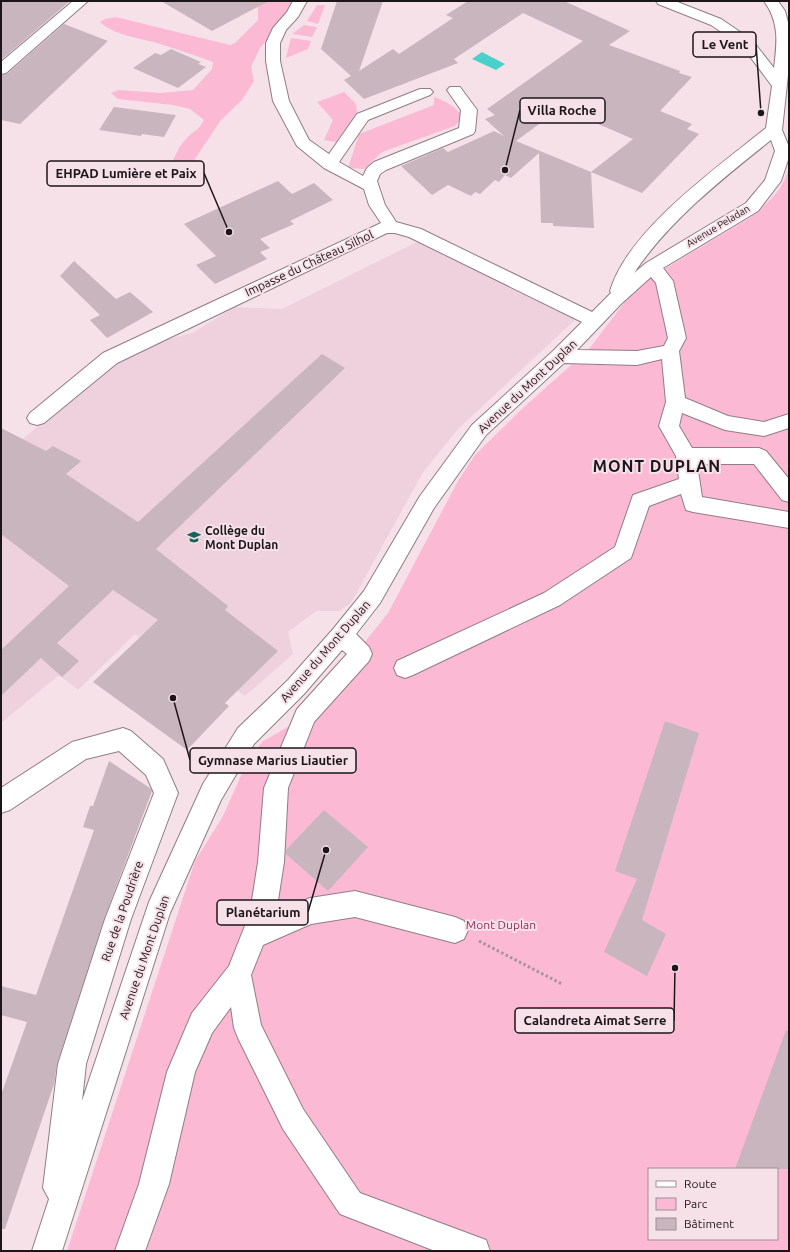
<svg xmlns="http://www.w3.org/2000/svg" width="790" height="1252" font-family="Ubuntu,sans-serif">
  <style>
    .built { fill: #eed1dc }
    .green { fill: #fcb9d4; fill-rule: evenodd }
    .water { fill: #4ad0cb }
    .building { fill: #c9b5bd; fill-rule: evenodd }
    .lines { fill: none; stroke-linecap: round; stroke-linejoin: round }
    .minor-casing { stroke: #907d84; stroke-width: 2 }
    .path { stroke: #a4959b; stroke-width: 3; stroke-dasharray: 2.5 2.5; stroke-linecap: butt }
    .minor { fill: #fff; fill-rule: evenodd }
    .labels { text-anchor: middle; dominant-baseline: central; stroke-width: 4; stroke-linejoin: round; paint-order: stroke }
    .far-street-label { font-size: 10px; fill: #1d1619; stroke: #f6e1e9 }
    .street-label { font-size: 12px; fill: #1d1619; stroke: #f6e1e9 }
    .poi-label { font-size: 12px; font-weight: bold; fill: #1d1619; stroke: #f6e1e9; text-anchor: start }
    .park-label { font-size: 12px; fill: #912b5e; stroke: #f6e1e9 }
    .district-label { font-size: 16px; font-weight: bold; letter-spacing: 1px; fill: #1d1619; stroke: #f6e1e9 }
    .leader { fill: none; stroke: #1d1619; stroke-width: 1.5 }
    .callout-dot { fill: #1d1619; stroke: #f6e1e9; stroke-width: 1.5 }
    .callout { fill: #f6e1e9; stroke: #1d1619; stroke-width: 1.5 }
    .callout-label { font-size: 13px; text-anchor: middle; font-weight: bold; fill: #1d1619 }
  </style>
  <rect width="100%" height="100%" fill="#f6e1e9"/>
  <path class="built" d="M419,241L577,318L459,428L423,472L351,603L339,611H316L288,632L293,654L245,696L201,664L187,677L135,634L78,690L59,675L1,723V468L19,442L109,366L157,342L192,333L235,307L282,309Z"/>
  <path class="green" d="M258,1H294L283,21L260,48L251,67L254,81L242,100L221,120L189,168L167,178C172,163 176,149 187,138C195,129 198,132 204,120L190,109L173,105L118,99L111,93L119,90L161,93L193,90L212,69L213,62C196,56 180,50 163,45C143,38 116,37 100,22L105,19L116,17L230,45L235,43L258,20Z
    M317,5H325L318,24L307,21Z
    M304,25L317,27L312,37L292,34Z
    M291,38L311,41L308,49L286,58Z
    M344,92L356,104L357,113L336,142L324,140L333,120L317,102Z
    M434,97C446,101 456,107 463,117L455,126L382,152L364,169L348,168L359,134L434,105Z
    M789,167V1251H67L195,861L223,816L247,762L262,742L306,716L388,613L458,481L475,455L523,408L589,349L627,299L643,282L749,218C769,202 782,192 789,167ZM649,1169H777V1239H649Z"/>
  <path class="water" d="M482,52L505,64L496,70L472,59Z"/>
  <path class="building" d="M1,1H70L1,60Z
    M161,1H269L212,31Z
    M337,1H383L359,71L393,49L399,54L453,18L446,15L468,1H564L630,31L609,45L680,71L679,73L692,77L660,111L692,124L687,129L699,134L642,193L591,172L594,228L553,226V223H541L539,153L511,178L505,175L499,182L495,180L480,194L475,192L471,196L448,185L432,195L401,166L443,148L448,152L494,131L504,136L485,119L495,115L487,109L583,41L523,13L454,59L458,63L364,99L344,80L351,76L321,49ZM561,108L633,139L591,172L516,141Z
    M64,24L108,41L20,124L1,120V75L7,74Z
    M171,49L201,62L198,64L206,67L178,88L133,68L155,53L161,55Z
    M114,107L176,115L164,137L142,134L141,136L99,130Z
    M278,181L292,194L314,183L333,200L290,221L294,224L260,239L270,248L260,252L267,259L215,284L196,265L216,256L184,224Z
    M74,261L116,299L130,292L153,312L107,338L90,320L100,315L60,276Z
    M322,354L345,368L156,549L228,606L225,610L278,651L225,703L229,706L187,750L93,682L158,620L113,590L57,643L79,661L62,677L41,658L1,696V650L69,586L1,534V428L46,451L53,446L81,461L66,474L138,522Z
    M665,721L699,733L642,920L666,934L647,976L604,952L637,879L615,871Z
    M109,761L150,788L152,791L104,919L57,1064L54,1084L5,1229H1V1095L27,1022L1,1015V986L36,995L94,830L83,827L90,806H93Z
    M324,810L368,847L328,891L286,854V850Z
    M786,1030L789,1031V1169H735Z"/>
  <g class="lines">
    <g class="minor-casing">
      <path id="minor" d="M73,1H88L6,73L1,74V62Z
        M293,1H307L298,17L286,30L280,43V61L289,101L309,140L329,154L357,114L420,89H430L433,92L430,95L368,120L339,162L363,176L367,168L374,162L459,128L461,110L447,90L450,87H460L477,110L475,131L473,134L386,170L380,174L377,181L385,205L396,222L421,229L592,312L611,293L610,291C628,230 718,167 766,128L772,86L742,46L711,25L658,4L656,1H675L721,19L752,40L774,68C777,43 780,23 764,1H778L785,11L789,26V66L782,130L789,147V157L781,181L758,211L663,268L673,281L686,338L679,351L685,398L728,416L764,422L789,414V428L764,436L725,430L682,413L679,426L692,448H759L766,451L789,479V502L782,500L754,464H697L702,497L789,512V528L693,512L686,510L681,494L649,506L631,558L560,605L413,675L405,678L397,675L394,668L397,661L544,593L615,547L633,495L679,479L676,456L659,426L666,402L662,359L637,365L564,363L486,435L434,508L380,603L356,634L369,647L372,654L369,661L314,722L288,788L284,862L276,913L310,898L355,891L455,917L464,921L468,930L464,939L455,943L355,917L311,924L263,945L251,975L261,1025L303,1109L360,1193L486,1240L490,1251H435L340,1214L283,1129L238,1038L234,1028L231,1007L212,1033L195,1072L169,1184L145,1251H115L139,1184L167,1072L192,1013L229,966L250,913L258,862L264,788L297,709L347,654L342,650L304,694L254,744L221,800L170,913L62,1251H32L49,1199L43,1188L58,1064L105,919L154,793L146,775L119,751L86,759L10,810L1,813V788L72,742L123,728L131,731L163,759L178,793L131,919L86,1064L82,1101L149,902L203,784L238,728L288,680L334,628L364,591L420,496L472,425L553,351L582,322L409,237L395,233H387L117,363L44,423L37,425L30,423L27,418L30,413L103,353L381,223L369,205L364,189L324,168L297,146L273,101L266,61V43L273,28L287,12ZM771,140L775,151L765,180L746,203L646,263L634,273C670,220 721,180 771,140ZM651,277L656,283L668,338L664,346L637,351L577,350L622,303Z"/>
    </g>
    <path class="path" d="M479,941L562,984"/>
    <use href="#minor" class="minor"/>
  </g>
  <defs>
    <g id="school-bare" transform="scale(1.08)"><path d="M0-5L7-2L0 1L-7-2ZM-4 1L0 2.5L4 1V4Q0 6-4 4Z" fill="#176562" stroke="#f6e1e9" stroke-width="2.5" paint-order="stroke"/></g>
  </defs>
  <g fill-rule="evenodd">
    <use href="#school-bare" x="194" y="537"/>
  </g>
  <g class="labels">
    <g class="far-street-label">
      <text transform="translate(718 226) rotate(-31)">Avenue Peladan</text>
    </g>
    <g class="street-label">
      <text transform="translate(309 263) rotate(-25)">Impasse du Château Silhol</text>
      <text transform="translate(527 386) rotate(-43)">Avenue du Mont Duplan</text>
      <text transform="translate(325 651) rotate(-49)">Avenue du Mont Duplan</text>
      <text transform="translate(122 911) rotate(-71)">Rue de la Poudrière</text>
      <text transform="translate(144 957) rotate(-71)">Avenue du Mont Duplan</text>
    </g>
    <g class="poi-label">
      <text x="205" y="530">Collège du<tspan x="205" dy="14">Mont Duplan</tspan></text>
    </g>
    <g class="park-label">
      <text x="501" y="924">Mont Duplan</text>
    </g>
    <g class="district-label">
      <text x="657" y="466">MONT DUPLAN</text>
    </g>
  </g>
  <path class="leader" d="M761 113L756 44M505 170L520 110M229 232L204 173M173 698L190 760M326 850L308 912M675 968L674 1021"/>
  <g class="callout-dot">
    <circle cx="761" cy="113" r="4"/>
    <circle cx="505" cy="170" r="4"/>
    <circle cx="229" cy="232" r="4"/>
    <circle cx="173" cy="698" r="4"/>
    <circle cx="326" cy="850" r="4"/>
    <circle cx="675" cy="968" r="4"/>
  </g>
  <g class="callout">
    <rect x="693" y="32" width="63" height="25" rx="4"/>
    <rect x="520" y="98" width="85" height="25" rx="4"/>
    <rect x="47" y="161" width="157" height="25" rx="4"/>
    <rect x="190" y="748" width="166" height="25" rx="4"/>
    <rect x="217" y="900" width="91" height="25" rx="4"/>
    <rect x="515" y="1008" width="159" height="25" rx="4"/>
  </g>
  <g class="callout-label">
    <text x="725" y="49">Le Vent</text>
    <text x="562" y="115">Villa Roche</text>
    <text x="126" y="178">EHPAD Lumière et Paix</text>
    <text x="273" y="765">Gymnase Marius Liautier</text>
    <text x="263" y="917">Planétarium</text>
    <text x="595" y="1025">Calandreta Aimat Serre</text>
  </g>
  <rect width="790" height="1252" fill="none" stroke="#1d1619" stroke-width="4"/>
  <rect x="648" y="1168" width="130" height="72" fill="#f6e1e9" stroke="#9f9096"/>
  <rect x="656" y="1181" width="20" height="6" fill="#ffffff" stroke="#9f9096"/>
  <text x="684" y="1188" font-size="12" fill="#1d1619">Route</text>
  <rect x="656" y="1198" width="20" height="12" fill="#fcb9d4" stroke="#9f9096"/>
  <text x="684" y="1208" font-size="12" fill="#1d1619">Parc</text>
  <rect x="656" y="1218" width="20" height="12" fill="#c9b5bd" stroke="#9f9096"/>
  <text x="684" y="1228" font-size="12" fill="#1d1619">Bâtiment</text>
</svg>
